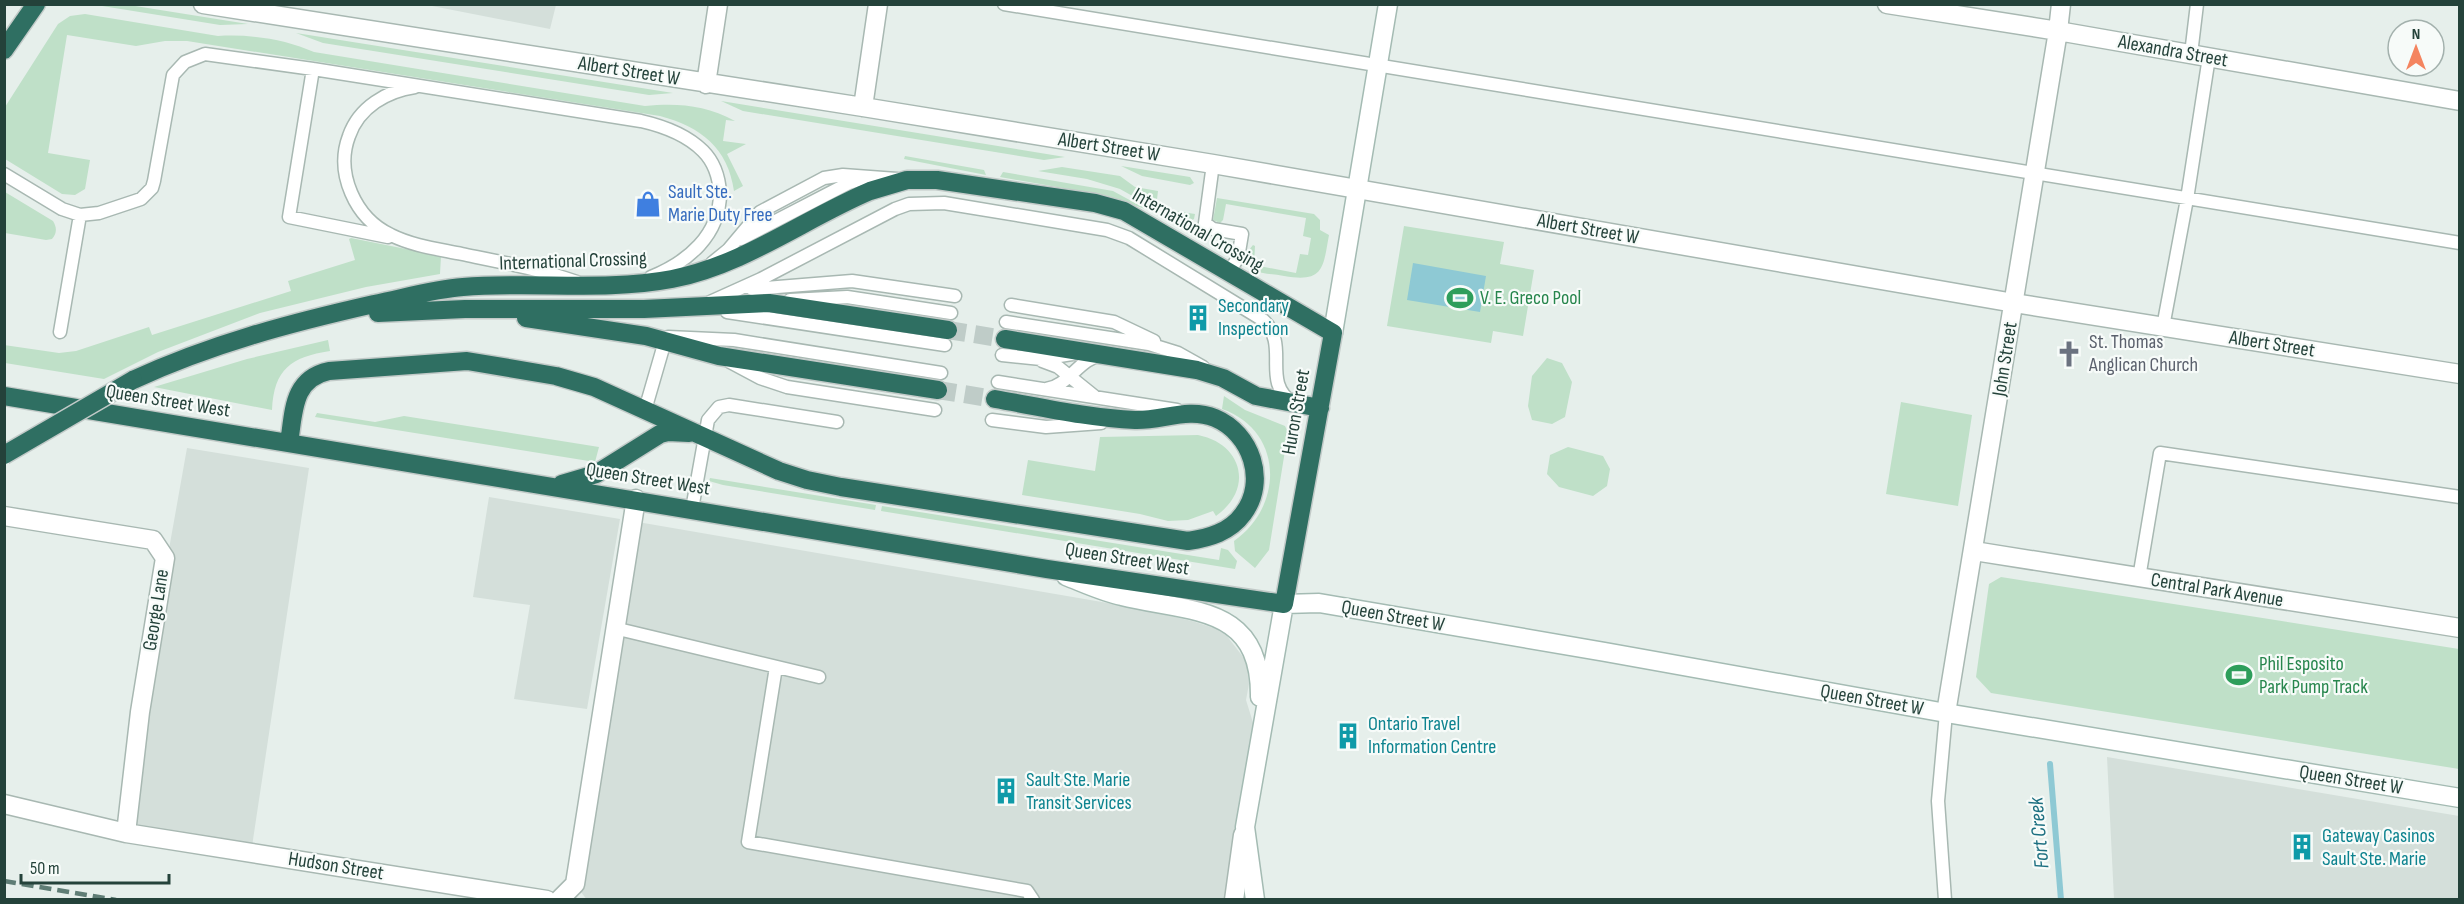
<svg xmlns="http://www.w3.org/2000/svg" width="2464" height="904" font-family="'Sofia Sans Condensed',sans-serif">
  <style>
    .built { fill: #d4dfda }
    .green { fill: #bfe0c8 }
    .water { fill: #8ec9d4 }
    .lines { fill: none; stroke-linecap: round; stroke-linejoin: round }
    .stream { stroke: #8ec9d4; stroke-width: 6 }
    .highway-tunnel { stroke: #bfccc8; stroke-width: 18; stroke-dasharray: 18 9; stroke-linecap: butt }
    .lane-casing { stroke: #a8b8b2; stroke-width: 15 }
    .street-casing { stroke: #a8b8b2; stroke-width: 21 }
    .secondary-casing { stroke: #a4bbb3; stroke-width: 21 }
    .highway-casing { stroke: #c2cac8; stroke-width: 21 }
    .lane { stroke: #fff; stroke-width: 12 }
    .street { stroke: #fff; stroke-width: 18 }
    .secondary { stroke: #fff; stroke-width: 18 }
    .highway { stroke: #2f6f62; stroke-width: 18 }
    .rail { stroke: #5f7d75; stroke-width: 4.5; stroke-dasharray: 12 6; stroke-linecap: butt }
    .highway-bridge-casing { stroke: #c2cac8; stroke-width: 21; stroke-linecap: butt }
    .highway-bridge { stroke: #2f6f62; stroke-width: 18 }
    .labels { text-anchor: middle; dominant-baseline: central; stroke-width: 4.5; stroke-linejoin: round; paint-order: stroke }
    .street-label { font-size: 20px; fill: #24423a; stroke: #f7fbf9 }
    .shop-label { font-size: 20px; fill: #366cbe; stroke: #f7fbf9; text-anchor: start }
    .leisure-label { font-size: 20px; fill: #27864d; stroke: #f7fbf9; text-anchor: start }
    .culture-label { font-size: 20px; fill: #0d838f; stroke: #f7fbf9; text-anchor: start }
    .worship-label { font-size: 20px; fill: #5b616d; stroke: #f7fbf9; text-anchor: start }
    .water-label { font-size: 21px; font-style: italic; fill: #1c6f80; stroke: #f7fbf9 }
  </style>
  <rect width="100%" height="100%" fill="#e6efeb"/>
  <path class="built" d="M427,5L556,4V5L550,29Z
    M187,448L309,468L251,853L126,833L140,712Z
    M489,497L620,519L587,709L514,699L530,605L473,597Z
    M632,521L1131,607L1192,621L1223,631L1247,662L1249,684L1246,700L1259,742L1233,899L587,900L575,884Z
    M2107,757L2459,816V899H2114Z"/>
  <path class="green" d="M96,5H129L248,24L220,25Z
    M85,14L218,36C250,34 285,39 314,52L645,106C678,103 705,105 735,121L726,120L723,141L746,144L727,154L743,186L734,191C728,148 701,127 660,116L187,41H165L136,46L67,35L48,153L90,160L85,189L75,195L62,194L5,159V107L58,24L70,16Z
    M296,33L673,93L649,95L323,43Z
    M721,101L1065,157L1044,160L743,111Z
    M905,156L984,170L986,175L904,159Z
    M1121,166L1190,177L1194,183L1190,185L1142,176Z
    M1062,167L1120,176L1135,187L1158,191L1156,208L1195,214L1194,219L1184,225L1120,189L1087,179L1038,171Z
    M1003,172L1113,191L1148,210L1108,196L1000,177Z
    M5,192L53,221C57,227 57,234 52,239L46,240L5,233Z
    M1217,198L1314,214L1320,220V230L1329,235C1323,268 1324,283 1284,276C1273,274 1262,274 1252,270C1246,263 1246,252 1253,245L1255,246L1254,265L1296,273L1300,254L1308,255L1311,238L1303,236L1306,218L1226,204L1223,220L1220,223L1213,220Z
    M1404,226L1504,242L1500,264L1534,270L1523,336L1493,331L1491,343L1387,326Z
    M351,238L441,256L440,274L366,287L260,313L158,352L104,379L5,363L4,345L59,353L76,351L149,327L152,335L291,291L288,281L355,260L349,239Z
    M328,340L330,351C291,357 274,369 272,410L154,387L247,359Z
    M1547,358L1562,363L1572,382L1565,417L1552,424L1532,420L1528,406L1532,376Z
    M1224,396L1245,410L1285,426L1288,432L1269,550L1255,568L1235,551L1234,541C1284,506 1284,431 1222,409Z
    M1901,402L1972,415L1958,506L1886,494Z
    M317,413L375,422L404,416L599,447L595,462L315,417Z
    M1198,435C1243,444 1254,489 1216,516L1213,511L1188,520L1168,521L1140,514L1022,495L1028,460L1095,471L1100,437Z
    M1568,447L1603,456L1610,469L1607,486L1593,496L1559,487L1547,474L1550,455Z
    M710,478L876,505L875,510L723,485L709,481Z
    M882,506L1219,560L1221,548L1228,550L1237,561L1235,569L881,511Z
    M2001,577L2459,649V769L1991,693L1976,677L1989,584Z"/>
  <path class="water" d="M1413,263L1486,276L1480,312L1407,300Z"/>
  <g class="lines">
    <path class="stream" d="M2050,764L2061,900"/>
    <path class="highway-tunnel" d="M948,330L1005,339
      M938,390L995,399"/>
    <g class="lane-casing">
      <path id="lane" d="M1004,4L2460,243
        M2191,54L2197,4
        M313,69L289,217L388,237
        M415,87C387,91 359,107 349,136C335,173 355,218 391,235C413,246 438,249 462,254C501,262 539,269 577,282
        M1213,164L1205,223L1213,229L1242,234L1238,258L1228,273
        M4,174L62,209L80,215L99,213L141,199L152,188L154,181L173,75L185,62L205,54L313,69L641,121C663,126 686,134 703,151C714,162 719,177 720,193C720,235 688,262 651,277
        M741,239L849,183L862,179
        M712,263L728,250L760,212L824,178L843,175L897,179
        M752,289L852,281L955,296
        M790,300L847,297L951,313
        M710,302L761,279L895,209L909,204L944,203L1107,230L1129,238L1263,320C1291,346 1260,381 1293,403
        M1011,305L1114,322L1154,341
        M727,312L945,345
        M1006,322L1149,344L1178,353L1203,367
        M2163,327L2187,199L2209,57
        M60,332L80,215
        M668,337L734,340L941,373
        M1002,355L1041,359L1072,354
        M1042,361L1058,367L1094,396
        M730,362L760,378L787,387L935,410
        M998,382L1177,410
        M1046,389C1069,386 1079,358 1102,355
        M645,410L665,341
        M992,420L1046,427L1101,423
        M692,509L708,420L719,407L729,405L837,422
        M2139,578L2160,453L2460,497
        M614,628L819,677
        M776,667L748,842L1027,891L1033,900
        M1945,900L1938,801L1946,713"/>
    </g>
    <g class="street-casing">
      <path id="street" d="M203,4L863,107L1213,164L2014,303L2460,374
        M1887,4L2058,31L2460,101
        M706,84L718,4
        M863,107L878,4
        M4,516L153,540L165,558L140,712L126,833
        M1974,551L2460,628
        M1946,713L2058,31L2061,4
        M4,804L126,833L547,900
        M559,900L575,884L636,499
        M1234,900L1243,835"/>
    </g>
    <g class="secondary-casing">
      <path id="secondary" d="M1333,333L1388,4
        M1066,576C1084,583 1103,592 1122,596C1190,613 1261,604 1260,697
        M1255,900L1245,827L1284,604L1319,603L1605,652L1946,713L2460,798"/>
    </g>
    <g class="highway-casing">
      <path id="highway" d="M4,50L36,4
        M378,313L465,309H644L769,303L948,330
        M526,318L646,336L719,356L938,390
        M1005,339L1197,370L1223,378L1256,396L1320,408
        M4,396L1047,569L1284,604L1333,333L1124,211L1095,203L937,180H907L870,191C804,219 744,265 672,279C603,292 533,281 463,287C434,289 404,298 374,304C290,323 211,344 133,380
        M289,443C294,412 292,379 329,371L467,361L556,376L594,387L779,471L807,480L841,487L1188,541C1209,538 1230,532 1243,514C1268,481 1251,433 1215,418C1188,407 1162,421 1135,420C1088,418 1041,407 995,399
        M562,484L596,474L660,434L668,432L689,433"/>
    </g>
    <use href="#lane" class="lane"/>
    <use href="#street" class="street"/>
    <use href="#secondary" class="secondary"/>
    <use href="#highway" class="highway"/>
    <path class="rail" d="M4,881L116,900"/>
    <g class="highway-bridge-casing">
      <path id="highway-bridge" d="M4,455L133,380"/>
    </g>
    <use href="#highway-bridge" class="highway-bridge"/>
  </g>
  <defs>
    <g id="shop-bare" transform="scale(2.07)"><path d="M-5-2.5h2.3a2.7 3.5 0 0 1 5.4 0H5L5.5 6h-11ZM-1.5-2.5h3a1.5 2.3 0 0 0-3 0Z" fill="#3f7fe0" stroke="#f7fbf9" stroke-width="2.5" paint-order="stroke"/></g>
    <g id="stadium-bare" transform="scale(2.07)"><path d="M0-5a6.5 5 0 1 0 0 10a6.5 5 0 1 0 0-10ZM-3.5-1.8h7v3.6h-7Z" fill="#2e9e5b" stroke="#f7fbf9" stroke-width="2.5" paint-order="stroke"/></g>
    <g id="building-bare" transform="scale(2.07)"><path d="M-4-6H4V6H1V3H-1V6H-4ZM-2.5-4.3h1.7v1.8h-1.7ZM.8-4.3h1.7v1.8H.8ZM-2.5-1h1.7V.8h-1.7ZM.8-1h1.7V.8H.8Z" fill="#0f9aa8" stroke="#f7fbf9" stroke-width="2.5" paint-order="stroke"/></g>
    <g id="church-bare" transform="scale(2.07)"><path d="M-1.2-6h2.4v3.5h3.3v2.4h-3.3V6h-2.4V-.1h-3.3v-2.4h3.3Z" fill="#6b7280" stroke="#f7fbf9" stroke-width="2.5" paint-order="stroke"/></g>
  </defs>
  <g fill-rule="evenodd">
    <use href="#shop-bare" x="648" y="204"/>
    <use href="#stadium-bare" x="1460" y="298"/>
    <use href="#building-bare" x="1198" y="318"/>
    <use href="#church-bare" x="2069" y="354"/>
    <use href="#stadium-bare" x="2239" y="675"/>
    <use href="#building-bare" x="1348" y="736"/>
    <use href="#building-bare" x="1006" y="791"/>
    <use href="#building-bare" x="2302" y="847"/>
  </g>
  <g class="labels">
    <g class="street-label">
      <text transform="translate(2173 51) rotate(10)">Alexandra Street</text>
      <text transform="translate(629 71) rotate(9)">Albert Street W</text>
      <text transform="translate(1109 147) rotate(9)">Albert Street W</text>
      <text transform="translate(1588 229) rotate(10)">Albert Street W</text>
      <text transform="translate(1198 230) rotate(30)">International Crossing</text>
      <text transform="translate(573 261) rotate(-2)">International Crossing</text>
      <text transform="translate(2272 344) rotate(9)">Albert Street</text>
      <text transform="translate(2005 359) rotate(-81)">John Street</text>
      <text transform="translate(168 401) rotate(9)">Queen Street West</text>
      <text transform="translate(1296 412) rotate(-80)">Huron Street</text>
      <text transform="translate(648 479) rotate(9)">Queen Street West</text>
      <text transform="translate(1127 559) rotate(9)">Queen Street West</text>
      <text transform="translate(2217 590) rotate(9)">Central Park Avenue</text>
      <text transform="translate(156 610) rotate(-81)">George Lane</text>
      <text transform="translate(1393 616) rotate(10)">Queen Street W</text>
      <text transform="translate(1872 700) rotate(10)">Queen Street W</text>
      <text transform="translate(2351 780) rotate(9)">Queen Street W</text>
      <text transform="translate(336 866) rotate(9)">Hudson Street</text>
    </g>
    <g class="shop-label">
      <text x="668" y="192">Sault Ste.<tspan x="668" dy="23">Marie Duty Free</tspan></text>
    </g>
    <g class="leisure-label">
      <text x="1480" y="298">V. E. Greco Pool</text>
      <text x="2259" y="664">Phil Esposito<tspan x="2259" dy="23">Park Pump Track</tspan></text>
    </g>
    <g class="culture-label">
      <text x="1218" y="306">Secondary<tspan x="1218" dy="23">Inspection</tspan></text>
      <text x="1368" y="724">Ontario Travel<tspan x="1368" dy="23">Information Centre</tspan></text>
      <text x="1026" y="780">Sault Ste. Marie<tspan x="1026" dy="23">Transit Services</tspan></text>
      <text x="2322" y="836">Gateway Casinos<tspan x="2322" dy="23">Sault Ste. Marie</tspan></text>
    </g>
    <g class="worship-label">
      <text x="2089" y="342">St. Thomas<tspan x="2089" dy="23">Anglican Church</tspan></text>
    </g>
    <g class="water-label">
      <text transform="translate(2039 833) rotate(-95)">Fort Creek</text>
    </g>
  </g>
  <rect width="2464" height="904" fill="none" stroke="#24423a" stroke-width="12"/>
  <g transform="translate(2416 48)"><circle r="28" fill="#f7fbf9" stroke="#a3b1ad" stroke-width="1.5"/>
  <path d="M0-4.5L10 22L0 15L-10 22Z" fill="#f4845f"/>
  <text y="-9" font-size="16" font-weight="bold" text-anchor="middle" fill="#24423a">N</text>
  </g>
  <path d="M21 874v9h148v-9" fill="none" stroke="#24423a" stroke-width="3"/>
  <text x="30" y="874" font-size="18" fill="#24423a" stroke="#f7fbf9" stroke-width="4.5" paint-order="stroke">50 m</text>
</svg>
